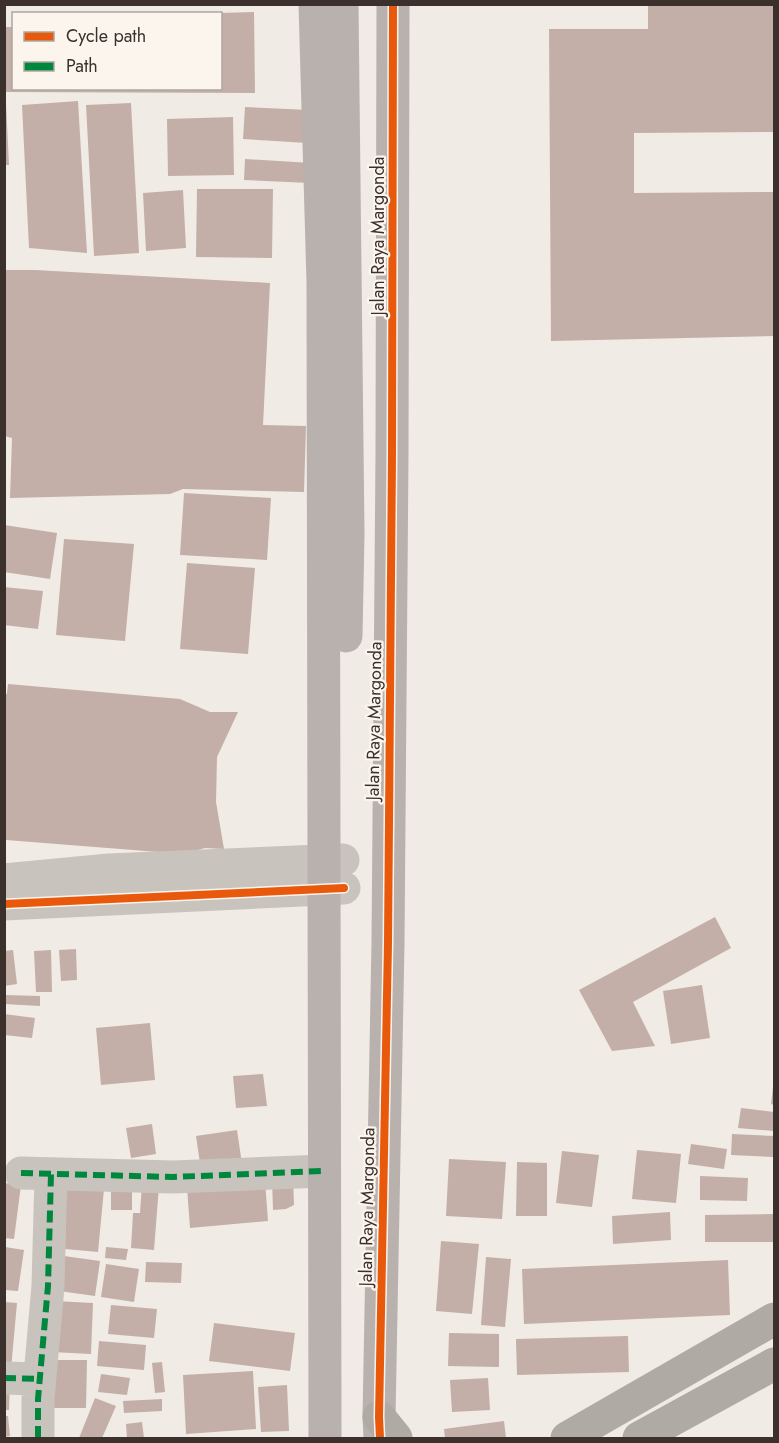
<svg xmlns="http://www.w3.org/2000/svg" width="779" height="1443" font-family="Jost,sans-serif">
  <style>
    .building { fill: #c3afa7 }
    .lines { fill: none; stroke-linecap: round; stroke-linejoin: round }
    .street { stroke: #c9c3be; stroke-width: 33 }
    .primary { stroke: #b8b1ad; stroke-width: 33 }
    .highway { stroke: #afaaa4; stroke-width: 33 }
    .quiet { stroke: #00873e; stroke-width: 6; stroke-dasharray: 12 6; stroke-linecap: butt }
    .cycleway-casing { stroke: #fbf5ee; stroke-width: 11 }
    .cycleway { stroke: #e8590c; stroke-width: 8 }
    .labels { text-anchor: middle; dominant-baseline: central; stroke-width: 4.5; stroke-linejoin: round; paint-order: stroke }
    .street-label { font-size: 18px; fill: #3b302b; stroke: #fbf5ee }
  </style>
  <rect width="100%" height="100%" fill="#f0ebe5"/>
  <path class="building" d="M648,4H774V132L634,133V193L774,192V336L551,341L549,29H648Z
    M254,12L255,93L4,92V27H14V88H220V13Z
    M78,101L87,253L29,248L22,105Z
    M4,103H6L9,165H4Z
    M131,103L139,253L94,256L86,105Z
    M245,107L309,110L307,143L243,139Z
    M233,117L234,175L168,176L167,119Z
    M245,159L311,163L310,183L244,180Z
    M197,189H273L272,258L196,257Z
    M183,190L186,248L146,251L143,193Z
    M4,270H35L270,283L263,425L306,426L304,492L183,489L170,494L10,498L12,438L4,436Z
    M184,493L271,498L267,560L180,555Z
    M4,525L57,533L50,579L4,572Z
    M64,539L134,544L125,641L56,635Z
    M187,563L255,568L248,654L180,649Z
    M4,587L43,591L38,629L4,625Z
    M8,684L180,699L210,712H238L217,757L216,802L224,849L205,848L184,854L6,840L4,837V694H7Z
    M715,917L731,948L633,1002L655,1046L612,1051L579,990Z
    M76,949L77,980L61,981L59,950Z
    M13,950L17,984L4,986V951Z
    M51,950L52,992H36L34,951Z
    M702,985L710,1038L671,1044L663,991Z
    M4,995L40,996V1006L4,1004Z
    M4,1014L35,1018L32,1038L4,1035Z
    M150,1023L155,1080L101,1085L96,1028Z
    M263,1074L267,1106L236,1108L233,1076Z
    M773,1087H774V1105L771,1104Z
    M741,1108L774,1112V1131L738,1128Z
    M152,1124L156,1154L131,1158L126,1128Z
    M237,1130L242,1164L201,1170L196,1136Z
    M732,1134L774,1136V1157L731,1155Z
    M691,1144L727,1149L724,1169L688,1164Z
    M637,1150L681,1154L676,1203L632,1199Z
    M562,1151L599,1155L592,1207L556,1203Z
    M449,1159L506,1162L502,1219L446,1216Z
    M517,1162L547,1163V1216H516Z
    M700,1176L748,1178L747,1201L700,1200Z
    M293,1178L294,1205L286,1209L273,1210L272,1179Z
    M265,1181L268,1221L190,1228L187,1187Z
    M4,1183L21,1185L14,1239L4,1238Z
    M142,1184L159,1186L154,1250L131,1248L133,1213H140Z
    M59,1185L104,1189L98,1252L54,1248Z
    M111,1191H132V1210H111Z
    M670,1212L671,1240L613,1244L612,1216Z
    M774,1214V1242H705V1215Z
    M441,1241L479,1244L472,1314L436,1311Z
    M5,1247L24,1250L18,1291L5,1290Z
    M106,1247L128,1249L126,1260L105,1258Z
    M64,1256L100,1261L95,1296L59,1291Z
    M486,1257L511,1259L505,1327L481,1325Z
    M728,1260L730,1315L524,1324L522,1269Z
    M146,1262L182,1263L181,1283L145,1282Z
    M106,1264L139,1269L134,1302L101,1297Z
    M55,1301L93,1303L91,1354L52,1352Z
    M4,1302L17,1303L11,1369H4Z
    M111,1305L157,1309L154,1338L108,1334Z
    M214,1323L295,1333L290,1371L209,1361Z
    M449,1333L499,1334V1367L448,1366Z
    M628,1336L629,1372L517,1375L516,1339Z
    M99,1341L146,1345L144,1370L97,1366Z
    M51,1360H87L86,1408H51Z
    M162,1362L165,1392L155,1393L152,1363Z
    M253,1371L256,1429L186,1434L183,1375Z
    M101,1374L130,1378L127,1395L98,1392Z
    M488,1378L490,1410L452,1412L450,1380Z
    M4,1380H10L9,1410H4Z
    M287,1385L289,1431L261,1432L258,1387Z
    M95,1398L116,1406L102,1438H79Z
    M162,1399V1411L124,1413L123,1401Z
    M5,1416H8L10,1436L5,1437Z
    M504,1421L506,1438H445L444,1429Z
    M142,1422L144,1438H127L126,1424Z"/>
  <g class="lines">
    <path class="street" d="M4,880L109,870L343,860
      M4,904L344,888
      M21,1173L173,1177L323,1171
      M4,1378L39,1379
      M38,1438V1399L48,1286L51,1174"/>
    <path class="primary" d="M315,4L323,282L325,1438
      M342,4L348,534L346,636
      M380,1438L379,1417L388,943L392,455L393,4"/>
    <path class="highway" d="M379,1417L396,1438
      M567,1438L774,1319
      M639,1438L774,1364"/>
    <path class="quiet" d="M21,1173L173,1177L323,1171
      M4,1378L39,1379
      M38,1438V1399L48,1286L51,1174"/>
    <g class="cycleway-casing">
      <path id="cycleway" d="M4,904L344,888
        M380,1438L379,1417L388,943L392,455L393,4"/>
    </g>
    <use href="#cycleway" class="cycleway"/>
  </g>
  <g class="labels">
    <g class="street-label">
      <text transform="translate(378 236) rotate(-90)">Jalan Raya Margonda</text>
      <text transform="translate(374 721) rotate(-89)">Jalan Raya Margonda</text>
      <text transform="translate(367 1207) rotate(-89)">Jalan Raya Margonda</text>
    </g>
  </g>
  <rect width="779" height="1443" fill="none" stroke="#3b302b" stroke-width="12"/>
  <rect x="12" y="12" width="210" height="78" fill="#fbf5ee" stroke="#aea6a0" stroke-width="1.5"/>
  <rect x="24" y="32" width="30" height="9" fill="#e8590c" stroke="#aea6a0" stroke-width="1.5"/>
  <text x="66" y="42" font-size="18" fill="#3b302b">Cycle path</text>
  <rect x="24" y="62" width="30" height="9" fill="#00873e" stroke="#aea6a0" stroke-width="1.5"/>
  <text x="66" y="72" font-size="18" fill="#3b302b">Path</text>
</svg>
